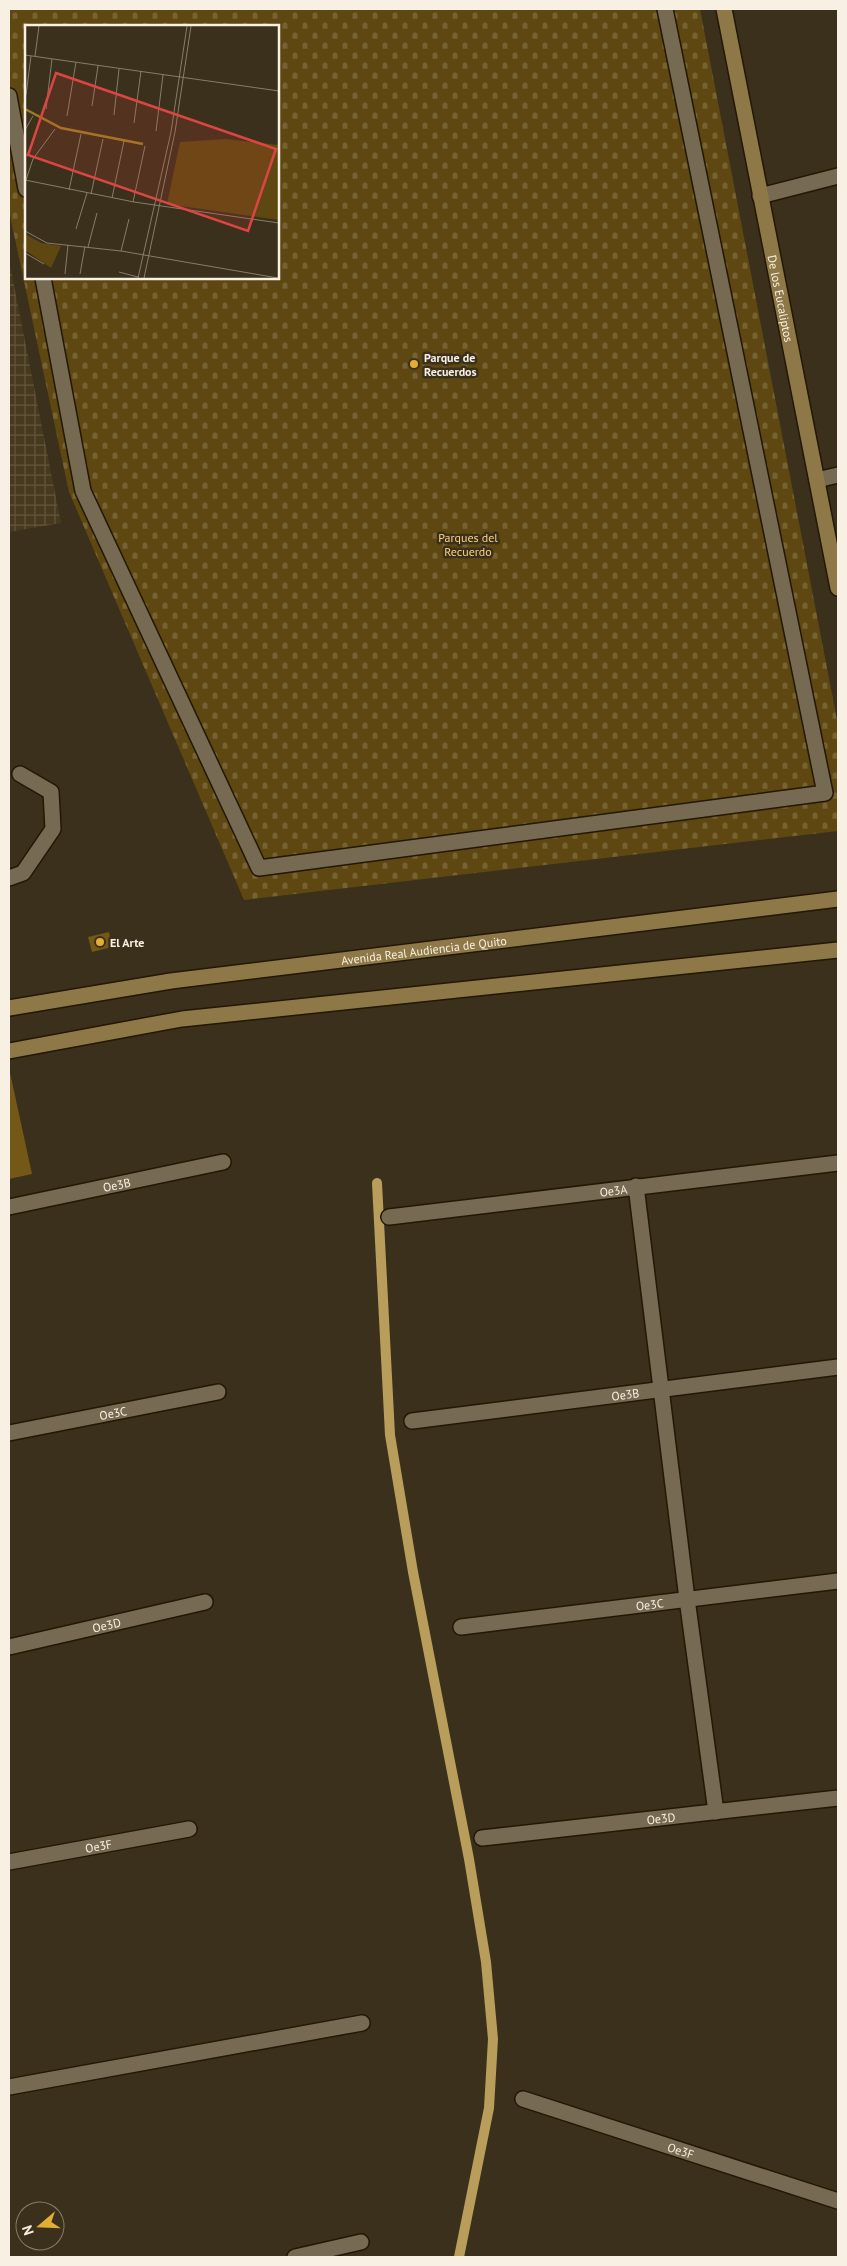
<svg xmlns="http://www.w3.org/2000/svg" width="847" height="2266" font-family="'PT Sans',sans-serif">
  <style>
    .industrial { fill: url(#industrial-grid) }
    .cemetery { fill: url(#cemetery-stones); fill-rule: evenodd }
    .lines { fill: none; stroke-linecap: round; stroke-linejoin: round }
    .stream { stroke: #b99d5b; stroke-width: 10 }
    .building { fill: #745815 }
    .lane-casing { stroke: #221804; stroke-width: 18 }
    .street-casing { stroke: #221804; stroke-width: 18 }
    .secondary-casing { stroke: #221804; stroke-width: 18 }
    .lane { stroke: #766a53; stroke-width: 15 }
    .street { stroke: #766a53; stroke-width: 15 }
    .secondary { stroke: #8e7848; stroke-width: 15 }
    .poi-dot { fill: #e2ae34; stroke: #3b301b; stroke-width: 2 }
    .labels { text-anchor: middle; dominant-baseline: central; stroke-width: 5; stroke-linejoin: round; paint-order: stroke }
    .street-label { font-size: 12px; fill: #f7f0e3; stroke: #3b301b }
    .poi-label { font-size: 12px; font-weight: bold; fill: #f7f0e3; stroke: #3b301b; text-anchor: start }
    .park-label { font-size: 12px; fill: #fcd37f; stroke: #3b301b }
    .inset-river { fill: none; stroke: #9f7a21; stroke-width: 2.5 }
    .inset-road { fill: none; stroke: #867d6b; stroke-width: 1 }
    .view { fill: #db4644; fill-opacity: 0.15; stroke: #db4644; stroke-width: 2.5 }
    .inset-edge { fill: none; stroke: #f7f0e3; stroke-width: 2.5 }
  </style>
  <defs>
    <pattern id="industrial-grid" width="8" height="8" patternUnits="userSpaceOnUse" patternTransform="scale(1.25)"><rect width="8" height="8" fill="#47391d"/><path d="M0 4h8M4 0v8" fill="none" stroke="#62563e"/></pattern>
    <pattern id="cemetery-stones" width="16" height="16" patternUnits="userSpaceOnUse" patternTransform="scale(1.25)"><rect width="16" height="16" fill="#5e4710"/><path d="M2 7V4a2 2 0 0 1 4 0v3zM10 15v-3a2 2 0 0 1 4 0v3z" fill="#766233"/></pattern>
  </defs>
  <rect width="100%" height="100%" fill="#3b301b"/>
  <path class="industrial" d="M9,260L61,523L9,532Z"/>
  <path class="cemetery" d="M9,9H700L838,725V831L244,900L69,492L9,211ZM26,26H278V278H26Z"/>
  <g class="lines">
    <path class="stream" d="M377,1183L390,1435L413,1572L469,1859L486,1962L493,2039L489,2108L459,2257"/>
  </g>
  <path class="building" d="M109,932L112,947L92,952L88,937Z
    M9,1068L32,1174L9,1179Z"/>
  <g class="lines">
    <g class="lane-casing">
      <path id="lane" d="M9,96L26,189
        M760,196L838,176
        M43,278L83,491L259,868L825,793L665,9
        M817,480L838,475
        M9,878L23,873L53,829L51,792L20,774"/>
    </g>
    <g class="street-casing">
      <g id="street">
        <path d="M636,1186L687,1599L716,1812"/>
        <path id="s1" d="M9,1207L223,1162"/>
        <path id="s2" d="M389,1217L838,1163"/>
        <path id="s3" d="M412,1421L838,1367"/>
        <path id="s4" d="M9,1433L218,1392"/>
        <path id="s5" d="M461,1627L838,1581"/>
        <path id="s6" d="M9,1647L205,1602"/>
        <path id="s7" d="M482,1838L838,1798"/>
        <path id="s8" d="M9,1862L189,1829"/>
        <path d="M9,2087L362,2023"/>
        <path id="s9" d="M523,2099L838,2201"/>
        <path d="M295,2257L361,2242"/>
      </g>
    </g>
    <g class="secondary-casing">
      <g id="secondary">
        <path id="s10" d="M724,9L838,588"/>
        <path id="s11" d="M9,1008L171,981L838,899"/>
        <path d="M9,1051L182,1019L838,950"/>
      </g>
    </g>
    <use href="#lane" class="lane"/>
    <use href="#street" class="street"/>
    <use href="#secondary" class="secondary"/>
  </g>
  <g class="poi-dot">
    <circle cx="414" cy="364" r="5"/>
    <circle cx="100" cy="942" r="5"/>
  </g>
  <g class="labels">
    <g class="street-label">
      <text stroke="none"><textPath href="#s10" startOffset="295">De los Eucaliptos</textPath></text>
      <text stroke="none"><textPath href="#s11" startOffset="419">Avenida Real Audiencia de Quito</textPath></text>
      <text stroke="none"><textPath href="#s1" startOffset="110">Oe3B</textPath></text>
      <text stroke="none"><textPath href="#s2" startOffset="226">Oe3A</textPath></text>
      <text stroke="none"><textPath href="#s3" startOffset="215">Oe3B</textPath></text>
      <text stroke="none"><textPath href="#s4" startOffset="106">Oe3C</textPath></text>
      <text stroke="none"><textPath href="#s5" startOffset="190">Oe3C</textPath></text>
      <text stroke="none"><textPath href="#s6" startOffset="100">Oe3D</textPath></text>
      <text stroke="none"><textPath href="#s7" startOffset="180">Oe3D</textPath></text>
      <text stroke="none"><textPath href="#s8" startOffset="91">Oe3F</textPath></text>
      <text stroke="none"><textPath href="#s9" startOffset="166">Oe3F</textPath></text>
    </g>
    <g class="poi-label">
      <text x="424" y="357">Parque de<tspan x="424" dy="14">Recuerdos</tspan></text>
      <text x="110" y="942">El Arte</text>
    </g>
    <g class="park-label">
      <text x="468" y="537">Parques del<tspan x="468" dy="14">Recuerdo</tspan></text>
    </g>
  </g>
  <g transform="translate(25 25)">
    <rect width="254" height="254" fill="#3b301b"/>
    <path d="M0,209L16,218L36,221L26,243L0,225Z" fill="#5e4710"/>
    <path d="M201,114L254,120V195L142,179L155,117Z" fill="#5e4710"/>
    <path class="inset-river" d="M0,84L36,103L118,119"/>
    <path class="inset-road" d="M0,30L254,66M10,31L14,1M1,70L6,31M67,81L73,41M21,84L27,34M89,90L94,44M42,91L51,37M109,98L116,46M0,105L8,91M131,106L138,50M0,155L109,177L254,198M1,155L8,134L30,104M44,165L56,109M66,169L78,114M87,173L99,116M108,177L120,121M51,204L62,168M0,206L22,218L96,226L253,253M63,222L72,188M96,226L104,194M0,228L19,239M94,247L113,252M40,249L43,220M55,249L60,221M113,253L146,107L162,1M119,253L150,107L166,1"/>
    <path class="view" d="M31,48L251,124L223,206L3,130Z"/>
    <rect width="254" height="254" class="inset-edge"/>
  </g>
  <rect width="847" height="2266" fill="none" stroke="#f7f0e3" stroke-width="20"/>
  <g transform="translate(40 2226) rotate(251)"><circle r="24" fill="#3b301b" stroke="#867d6b"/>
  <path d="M0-4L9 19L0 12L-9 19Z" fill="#e2ae34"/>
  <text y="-8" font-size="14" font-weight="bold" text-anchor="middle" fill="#f7f0e3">N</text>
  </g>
</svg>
